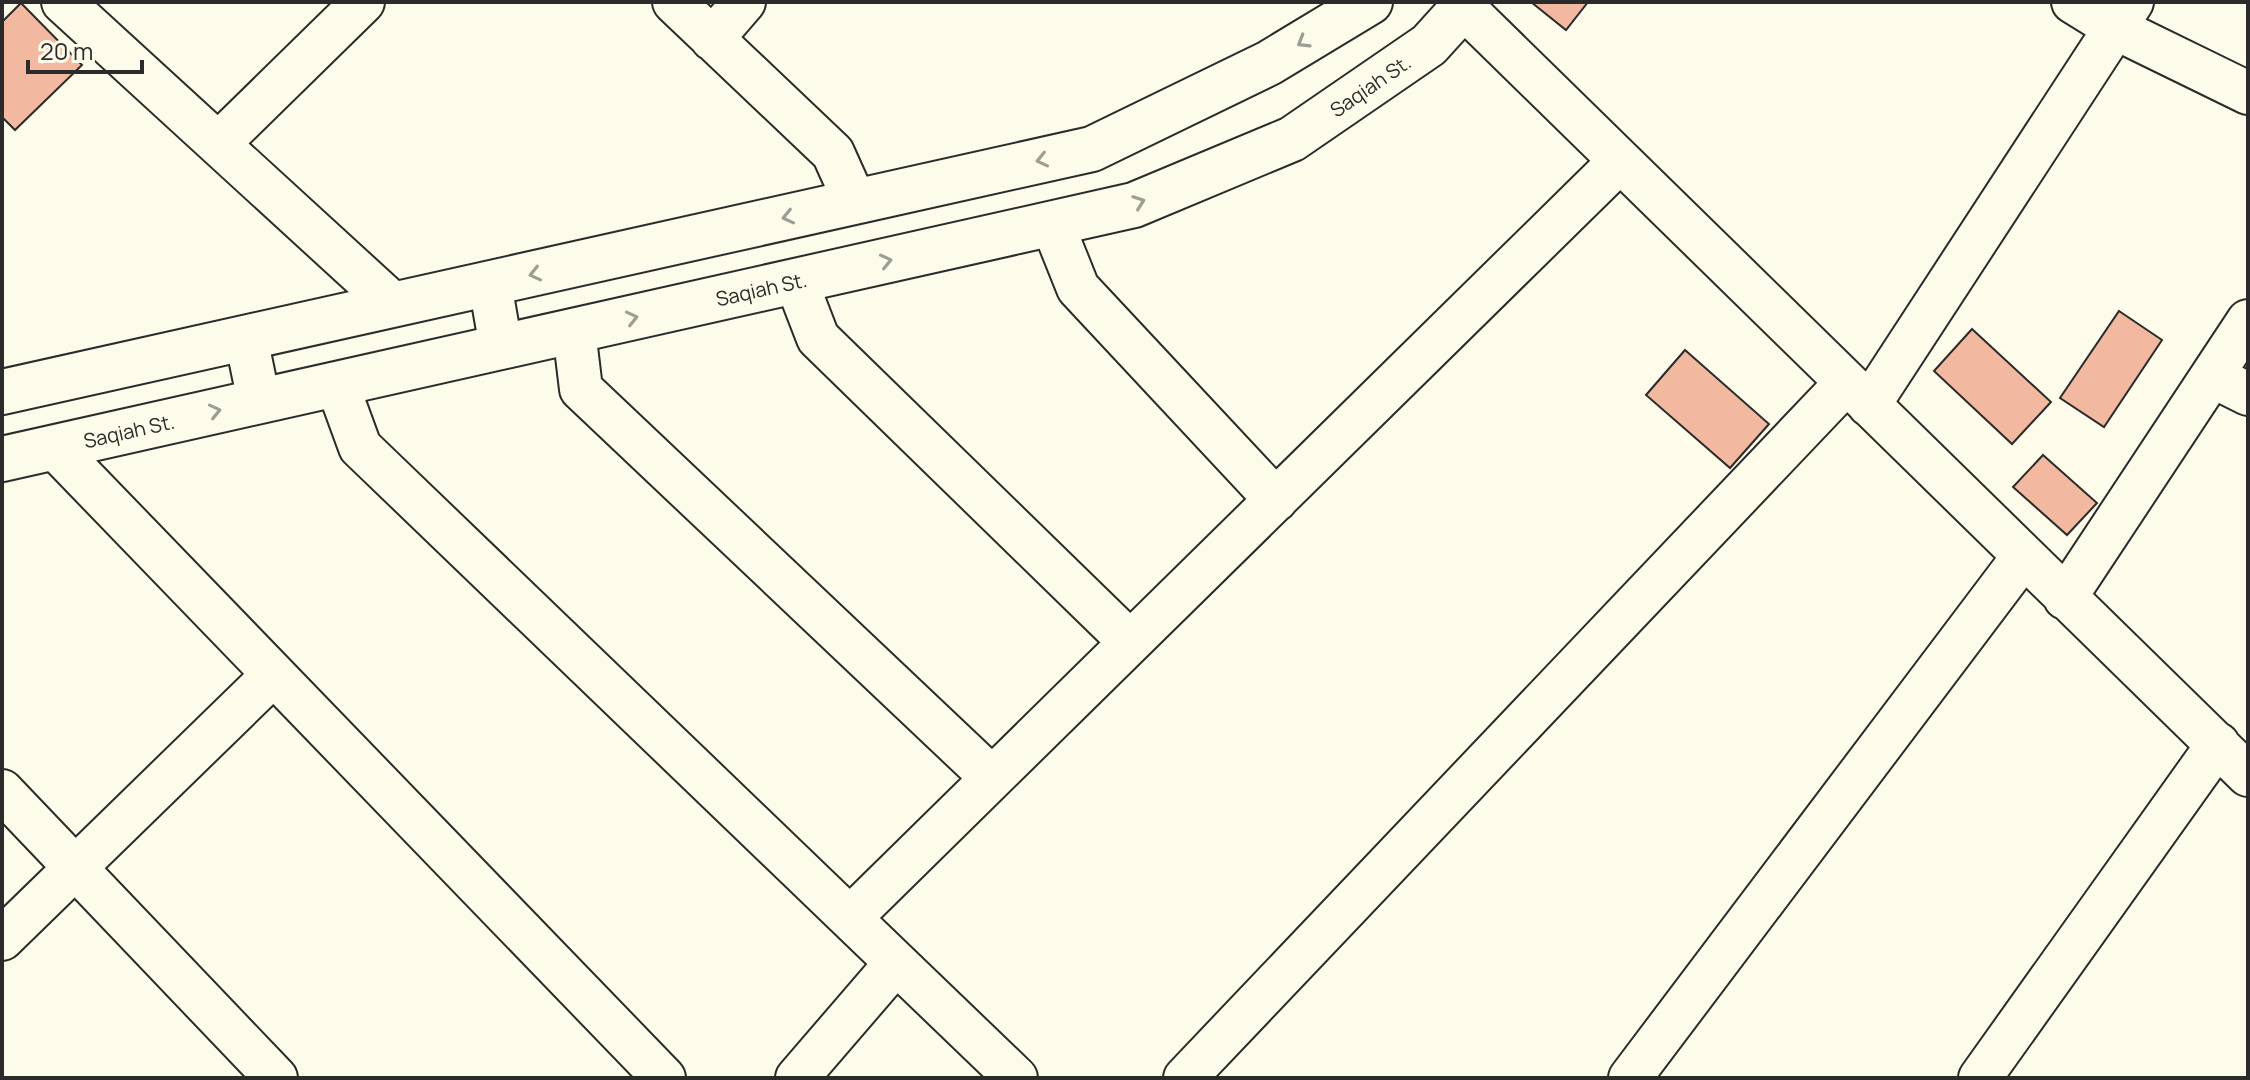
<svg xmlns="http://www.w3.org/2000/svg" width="2250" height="1080" font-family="Manrope,sans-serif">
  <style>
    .building { fill: #f2b8a0; stroke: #2b2b2b; stroke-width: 2 }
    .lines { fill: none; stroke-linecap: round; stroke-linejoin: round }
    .minor-casing { stroke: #2b2b2b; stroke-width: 46 }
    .major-casing { stroke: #2b2b2b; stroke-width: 48 }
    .minor { stroke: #fdfbea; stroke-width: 42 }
    .major { stroke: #fdfbea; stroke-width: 44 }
    .oneway { stroke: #9e9d94 }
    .labels { text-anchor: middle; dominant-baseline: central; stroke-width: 6; stroke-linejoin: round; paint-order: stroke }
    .street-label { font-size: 20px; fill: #2b2b2b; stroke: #fdfbea }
  </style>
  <rect width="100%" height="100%" fill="#fdfbea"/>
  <path class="building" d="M1531,2H1588L1566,30Z
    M21,3L82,65L15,130L2,117V22Z
    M2119,311L2162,340L2104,427L2060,398Z
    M1972,329L2051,402L2012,444L1934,371Z
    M1685,350L1769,424L1730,468L1646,395Z
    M2043,455L2097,503L2067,535L2013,487Z"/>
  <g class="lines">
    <g class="minor-casing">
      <path id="minor" d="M63,2L394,305
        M674,2L833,153L855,202
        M1458,2L2248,775
        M2073,2L2115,28L2248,93
        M712,39L744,2
        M218,144L363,2
        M1052,223L1078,288L1276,500
        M796,281L818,338L1130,642
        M490,284L501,347
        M574,331L581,389L992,778
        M246,338L259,401
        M2212,376L2248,394
        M337,384L360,447L1016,1078
        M1869,405L2132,2
        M54,447L664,1078
        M2065,598L2248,321
        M2,791L276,1078
        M850,918L1620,161
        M2,939L273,675
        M797,1078L896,963
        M1185,1078L1846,383
        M1630,1078L2023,557
        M1980,1078L2218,744"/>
    </g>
    <g class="major-casing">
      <g id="major">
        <path d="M2,392L1092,149L1269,63L1370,2"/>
        <path id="s1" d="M2,459L1134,205L1292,139L1429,45L1468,2"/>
      </g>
    </g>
    <use href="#minor" class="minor"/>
    <use href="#major" class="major"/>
  </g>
  <defs><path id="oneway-chevron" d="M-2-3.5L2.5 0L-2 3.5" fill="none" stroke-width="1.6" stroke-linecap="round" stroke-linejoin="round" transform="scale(2)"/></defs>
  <g class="oneway">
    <use href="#oneway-chevron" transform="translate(1303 42) rotate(149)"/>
    <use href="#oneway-chevron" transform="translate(1042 160) rotate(167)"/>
    <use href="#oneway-chevron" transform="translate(1139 202) rotate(-20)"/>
    <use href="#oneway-chevron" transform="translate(788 217) rotate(167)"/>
    <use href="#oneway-chevron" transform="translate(886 261) rotate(-13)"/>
    <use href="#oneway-chevron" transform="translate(535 274) rotate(167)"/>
    <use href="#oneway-chevron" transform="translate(632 318) rotate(-13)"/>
    <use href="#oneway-chevron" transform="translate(215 411) rotate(-13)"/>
  </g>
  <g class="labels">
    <g class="street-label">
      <text stroke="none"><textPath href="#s1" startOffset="1426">Saqiah St.</textPath></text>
      <text stroke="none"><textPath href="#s1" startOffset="778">Saqiah St.</textPath></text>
      <text stroke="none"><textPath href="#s1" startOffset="130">Saqiah St.</textPath></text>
    </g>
  </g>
  <rect width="2250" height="1080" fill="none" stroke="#2b2b2b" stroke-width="8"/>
  <path d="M28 60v12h114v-12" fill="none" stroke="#2b2b2b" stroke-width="4"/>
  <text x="40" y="60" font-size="24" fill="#2b2b2b" stroke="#fdfbea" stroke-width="6" paint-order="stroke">20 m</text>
</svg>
